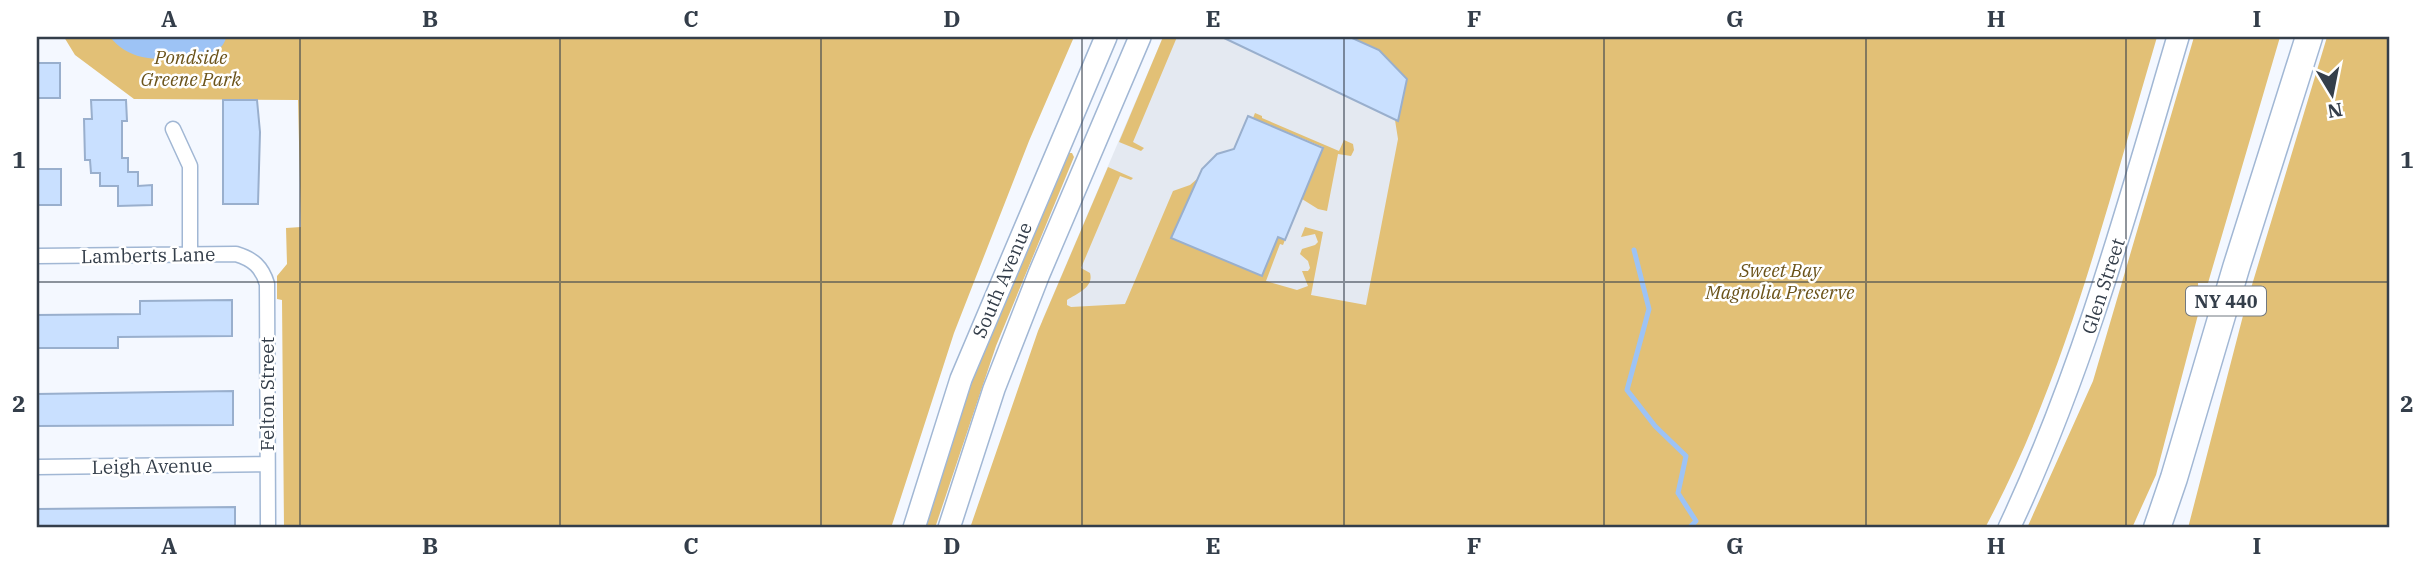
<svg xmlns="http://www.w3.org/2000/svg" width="2426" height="565" font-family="'IBM Plex Serif',serif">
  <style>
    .built { fill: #e4e9f1 }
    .green { fill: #e2c076 }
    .water { fill: #9dc3f5 }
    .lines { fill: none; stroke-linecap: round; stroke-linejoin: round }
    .stream { stroke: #9dc3f5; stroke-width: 5 }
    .building { fill: #c9e0ff; stroke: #99afcd; stroke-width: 2 }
    .street-casing { stroke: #a1b7d4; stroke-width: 17 }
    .secondary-casing { stroke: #a1b7d4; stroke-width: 24 }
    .highway-casing { stroke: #a1b7d4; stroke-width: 29 }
    .street { stroke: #fff; stroke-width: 14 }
    .secondary { stroke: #fff; stroke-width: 21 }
    .highway { stroke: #fff; stroke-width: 26 }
    .grid { fill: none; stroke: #343e4a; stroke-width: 2; stroke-opacity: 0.55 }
    .labels { text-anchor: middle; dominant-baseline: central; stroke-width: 5; stroke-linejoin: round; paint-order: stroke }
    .shield { fill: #fff; stroke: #717880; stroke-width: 2 }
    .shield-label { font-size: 18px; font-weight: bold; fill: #343e4a }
    .park-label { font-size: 19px; font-style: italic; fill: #6b531a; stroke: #fff }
    .street-label { font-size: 19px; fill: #343e4a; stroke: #fff }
    .neatline { fill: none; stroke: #343e4a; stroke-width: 2.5 }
    .grid-label { font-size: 23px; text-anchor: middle; font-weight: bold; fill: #343e4a }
  </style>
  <rect width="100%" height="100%" fill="#f4f8ff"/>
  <path class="built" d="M1163,37H1350L1379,50L1407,79L1381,320L1042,321Z"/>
  <path class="green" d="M64,37H1074L1029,141L954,333L891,528H284L282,300L277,299V276L287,264L286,228L301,227L298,100L134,99L75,55Z
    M1163,37H1177L1133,142L1144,148L1141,151L1119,142Z
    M1350,37H2157C2108,202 2067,375 1985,528H970L1038,331L1108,167L1133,178L1131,180L1120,176L1081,268L1090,273C1094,287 1078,293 1067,300V305L1071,307L1125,304L1173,191L1190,185L1197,179L1172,238L1278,237L1285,240L1283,245L1280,244L1266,281L1297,290L1308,286L1302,271H1308L1310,268L1308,261L1300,254L1302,249L1315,245L1318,242L1315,234L1301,237L1305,227L1323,232L1311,295L1366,305L1398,139L1395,120L1398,121L1407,79L1379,50Z
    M2194,37H2280L2208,283H2198L2199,311L2156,475L2132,528H2027L2093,381Z
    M2327,37H2389V528H2188L2245,308Z
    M1255,113L1262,116V118L1339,151L1344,140L1353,144L1354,150L1351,156L1338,154L1327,211L1318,209L1302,199L1323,147L1253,118Z
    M1068,153H1072L1074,157L996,346L935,528H922L986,339Z"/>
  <path class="water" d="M110,37H226C222,64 163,61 142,57C129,54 118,47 110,37Z"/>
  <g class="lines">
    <path class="stream" d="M1634,250L1649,309L1627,390L1655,426L1686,456L1678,493L1696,521L1689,528"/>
  </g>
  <path class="building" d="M1222,37H1350L1379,50L1407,79L1398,121Z
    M37,63H60V98H37Z
    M91,100H126L127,121H122V158H128V172H138V186L152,185V205L118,206V186H100V173H91L90,160H85L84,119H92Z
    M223,100H257L260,132L258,204H223Z
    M1248,116L1323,148L1285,240L1278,237L1262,276L1171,238L1202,169L1217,154L1234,149Z
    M37,169H61V205H37Z
    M232,300V336L118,337V348H37V315L140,314V301Z
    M233,391V425L37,426V394Z
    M235,507V528H37V509Z"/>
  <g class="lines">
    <g class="street-casing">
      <path id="street" d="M173,129L190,166V255
        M37,256L236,254C253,259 262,267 267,284L268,528
        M37,467L267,464"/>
    </g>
    <g class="secondary-casing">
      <path id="secondary" d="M914,528L961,379L1106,37
        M949,528L994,389L1039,274L1140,37
        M2009,528C2083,371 2129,203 2178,37"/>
    </g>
    <g class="highway-casing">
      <path id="highway" d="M2157,528L2174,478L2236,268L2309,37"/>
    </g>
    <use href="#street" class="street"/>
    <use href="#secondary" class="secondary"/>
    <use href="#highway" class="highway"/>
  </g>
  <path class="grid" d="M300,37V528M560,37V528M821,37V528M1082,37V528M1344,37V528M1604,37V528M1866,37V528M2126,37V528M37,282H2389"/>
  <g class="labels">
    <rect class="shield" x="2186" y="286.5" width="80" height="29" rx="5"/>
    <g class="shield-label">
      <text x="2226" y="301">NY 440</text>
    </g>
    <g class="park-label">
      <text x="191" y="57">Pondside<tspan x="191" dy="22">Greene Park</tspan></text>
      <text x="1780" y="270">Sweet Bay<tspan x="1780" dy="22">Magnolia Preserve</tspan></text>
    </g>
    <g class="street-label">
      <text transform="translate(148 255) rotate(-1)">Lamberts Lane</text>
      <text transform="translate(1002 280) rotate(-67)">South Avenue</text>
      <text transform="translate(2103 286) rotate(-72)">Glen Street</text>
      <text transform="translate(267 394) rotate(-90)">Felton Street</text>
      <text transform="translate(152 466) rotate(-1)">Leigh Avenue</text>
    </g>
  </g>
  <rect width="2426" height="565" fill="none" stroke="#ffffff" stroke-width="77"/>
  <g transform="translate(2332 94) rotate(170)" stroke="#ffffff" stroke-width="5" paint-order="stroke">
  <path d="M0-5L12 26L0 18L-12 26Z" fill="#343e4a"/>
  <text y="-10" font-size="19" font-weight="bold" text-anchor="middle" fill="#343e4a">N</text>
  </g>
  <rect x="38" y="38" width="2350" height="488" class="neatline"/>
  <g class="grid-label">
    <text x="169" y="27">A</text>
    <text x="430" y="27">B</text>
    <text x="691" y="27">C</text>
    <text x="952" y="27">D</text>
    <text x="1213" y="27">E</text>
    <text x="1474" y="27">F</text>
    <text x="1735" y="27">G</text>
    <text x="1996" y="27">H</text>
    <text x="2257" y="27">I</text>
    <text x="19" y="168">1</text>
    <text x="2407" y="168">1</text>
    <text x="19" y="412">2</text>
    <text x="2407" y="412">2</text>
    <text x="169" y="554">A</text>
    <text x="430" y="554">B</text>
    <text x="691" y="554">C</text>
    <text x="952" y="554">D</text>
    <text x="1213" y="554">E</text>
    <text x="1474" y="554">F</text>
    <text x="1735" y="554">G</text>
    <text x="1996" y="554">H</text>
    <text x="2257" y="554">I</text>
  </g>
</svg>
